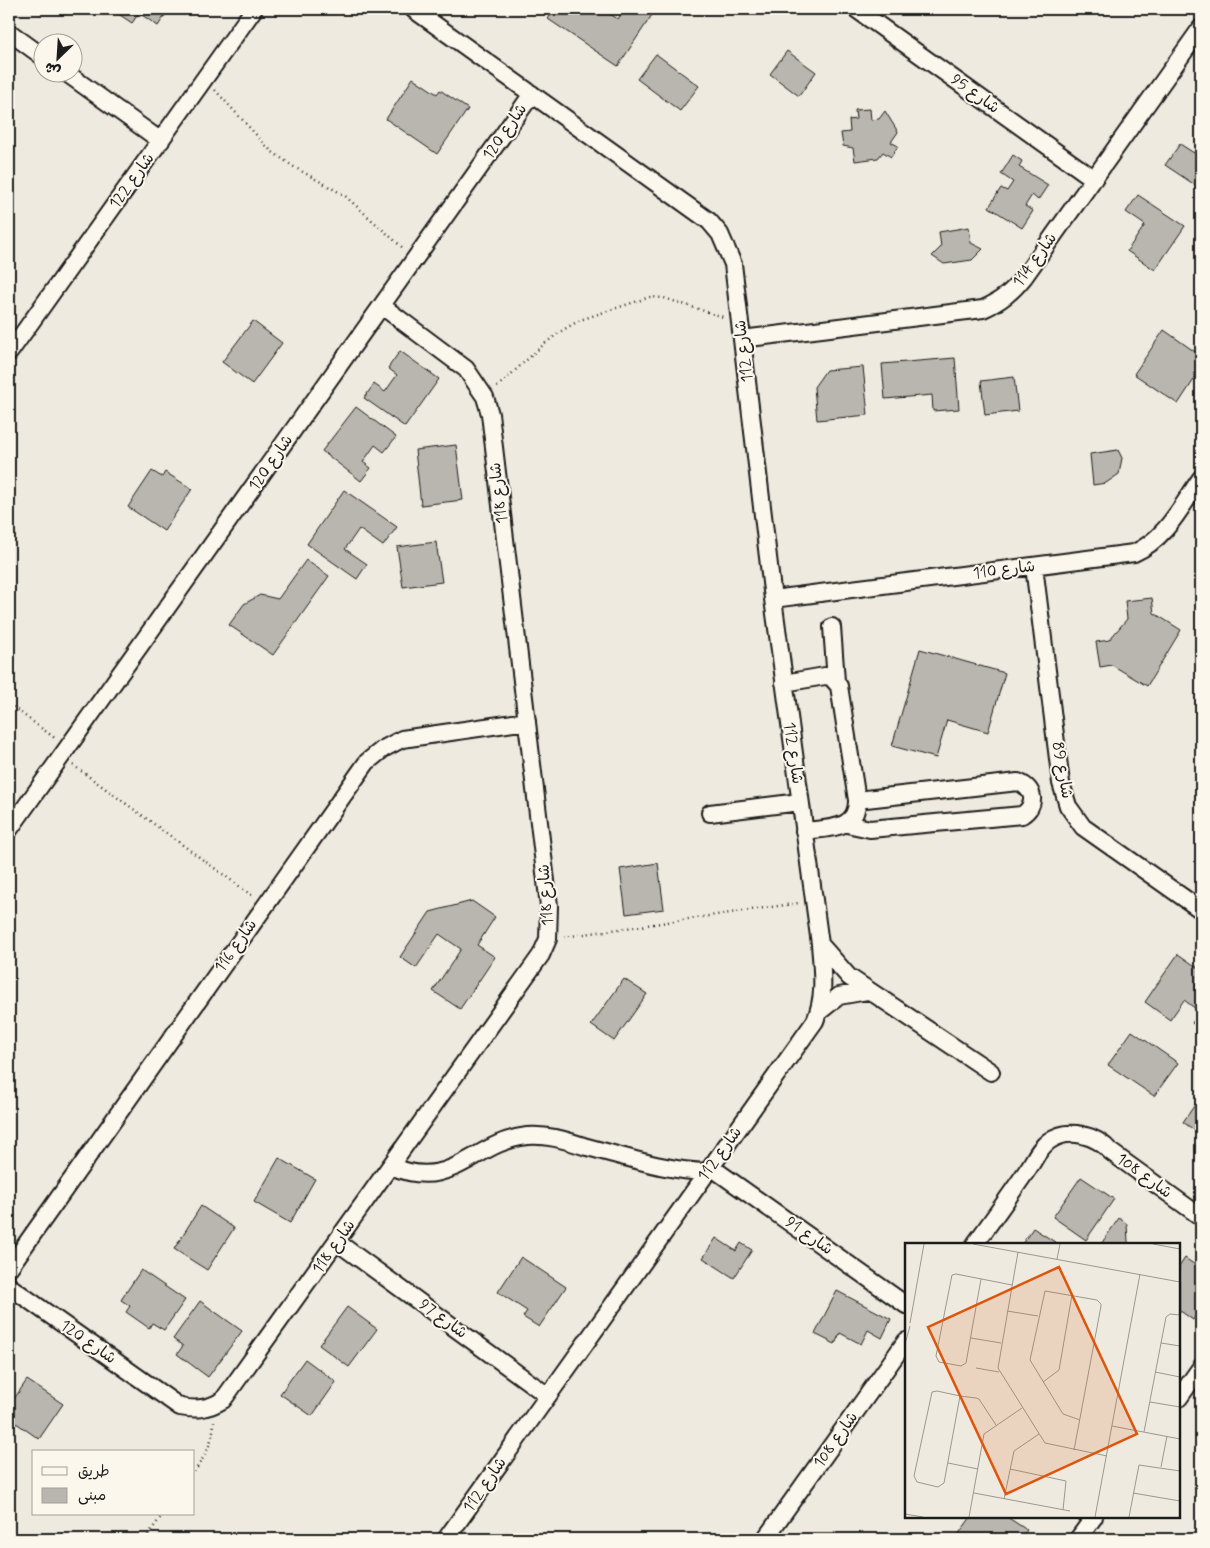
<svg xmlns="http://www.w3.org/2000/svg" width="1210" height="1548" font-family="Mynerve,'Playpen Sans Arabic',sans-serif">
  <style>
    .building { fill: #b9b6af; stroke: #1c1c1c }
    .lines { fill: none; stroke-linecap: round; stroke-linejoin: round }
    .minor-casing { stroke: #1c1c1c; stroke-width: 20 }
    .path { stroke: #1c1c1c; stroke-width: 2.5; stroke-dasharray: 1 4; stroke-linecap: butt }
    .minor { stroke: #fbf7ec; stroke-width: 16 }
    .labels { text-anchor: middle; dominant-baseline: central; stroke-width: 4; stroke-linejoin: round; paint-order: stroke }
    .street-label { font-size: 16px; fill: #1c1c1c; stroke: #fbf7ec }
    .inset-road { fill: none; stroke: #9a9891; stroke-width: 1 }
    .view { fill: #de560d; fill-opacity: 0.15; stroke: #de560d; stroke-width: 2.5 }
    .inset-edge { fill: none; stroke: #1c1c1c; stroke-width: 2.5 }
  </style>
  <rect width="100%" height="100%" fill="#eeeadf"/>
  <filter id="ink" filterUnits="userSpaceOnUse"><feTurbulence type="fractalNoise" baseFrequency=".02" numOctaves="2"/><feDisplacementMap in="SourceGraphic" scale="10" xChannelSelector="R" yChannelSelector="G"/><feConvolveMatrix kernelMatrix="1 2 1 2 8 2 1 2 1" color-interpolation-filters="sRGB"/></filter>
  <g filter="url(#ink)">
    <path class="building" d="M111,9H169L158,26L139,13L132,23Z
      M555,9H602L618,19L625,9H656L618,66L548,19Z
      M787,51L816,72L799,96L770,74Z
      M656,54L699,86L680,111L637,79Z
      M413,78L437,94L440,90L468,109L437,154L386,119Z
      M870,109L871,120L879,119L885,111L898,132L891,142L898,146L891,157L883,152L878,158L855,161L853,148L843,146L841,133L850,132L849,120L856,119L855,110Z
      M1201,143V189L1165,165L1180,144L1194,153Z
      M1013,155L1022,161L1019,167L1048,185L1038,200L1032,195L1025,206L1033,211L1022,228L989,207L1001,188L1007,191L1013,182L1001,174Z
      M1138,195L1185,226L1155,270L1127,251L1145,225L1126,212Z
      M969,227L971,243L983,249L972,260L944,264L932,256L941,247L939,232Z
      M253,321L282,343L252,384L222,362Z
      M1164,330L1201,356V369L1178,404L1134,374Z
      M400,351L439,379L405,427L364,398L374,384L385,392L397,375L388,368Z
      M955,358L959,409L933,411L932,395L885,399L882,364Z
      M863,367L868,415L817,420L814,387L826,370Z
      M1014,377L1018,411L985,415L981,381Z
      M356,407L396,437L384,452L375,445L363,462L371,468L361,481L322,451Z
      M456,445L463,500L421,505L415,450Z
      M1118,450L1122,458L1119,474L1106,483L1093,485L1090,454Z
      M152,471L162,477L165,472L192,489L164,531L128,507Z
      M344,490L397,527L383,546L359,529L345,549L367,564L357,579L307,544Z
      M436,542L442,582L403,587L397,547Z
      M306,560L329,576L273,655L229,625L244,604L260,595L278,599Z
      M1152,598L1154,613L1181,630L1147,686L1112,665L1100,667L1096,642L1109,640L1127,619L1125,601Z
      M920,649L1005,673L988,732L947,720L936,758L892,746Z
      M658,863L664,909L626,914L620,869Z
      M472,901L495,917L477,945L495,957L460,1009L433,991L461,949L439,934L416,968L400,957L430,912Z
      M1178,954L1201,970V1029L1192,1023L1200,1012L1184,1000L1170,1020L1145,1002Z
      M624,979L647,994L614,1041L591,1025Z
      M1132,1031L1178,1063L1154,1096L1108,1065Z
      M1201,1096V1135L1183,1122Z
      M279,1158L315,1179L290,1223L254,1202Z
      M1081,1177L1114,1199L1086,1240L1053,1217Z
      M201,1206L234,1228L207,1270L174,1249Z
      M1119,1218L1127,1224L1128,1242L1130,1244H1101Z
      M1033,1228L1058,1244H1022Z
      M716,1238L736,1251L741,1243L752,1250L734,1278L703,1258Z
      M521,1257L566,1287L539,1327L523,1317L527,1311L498,1292Z
      M1185,1258L1201,1269V1308L1193,1320L1179,1310V1267Z
      M141,1270L185,1300L164,1330L152,1323L149,1328L126,1312L130,1306L121,1300Z
      M837,1291L891,1319L882,1338L868,1330L861,1344L840,1333L835,1344L815,1334Z
      M200,1301L242,1331L208,1377L177,1354L183,1346L173,1339Z
      M347,1307L377,1329L349,1367L319,1345Z
      M305,1359L336,1382L312,1416L280,1394Z
      M27,1380L63,1404L39,1439L9,1418V1406Z
      M971,1517H1007L1027,1530L1020,1539H955Z
      M507,1532L517,1539H495V1535Z"/>
    <g class="lines">
      <g class="minor-casing">
        <path id="minor" d="M413,9L709,221L720,234L733,264L773,599L820,944C822,971 826,995 815,1021L446,1539
          M856,9L1094,179
          M9,32L42,56
          M65,72L161,141
          M742,339L983,309C1001,301 1012,292 1024,277L1201,28
          M9,353L254,9
          M1034,566L1061,783L1068,806L1083,827L1201,910
          M773,599L1134,553C1166,539 1182,505 1201,478
          M832,627L836,681
          M784,683L825,676L831,677L839,686L857,800C858,831 826,828 804,831
          M710,813L800,802
          M847,824L870,829L1022,815C1037,805 1035,789 1018,782L857,800
          M9,830L532,94
          M820,944L849,977L991,1072
          M819,1012L839,996L867,991
          M391,1166C453,1193 473,1142 527,1136C548,1134 568,1141 587,1147C627,1157 666,1171 707,1172
          M711,1167L906,1305
          M337,1242L548,1396
          M975,1244C993,1219 1011,1194 1028,1169C1035,1159 1038,1149 1049,1141C1069,1127 1096,1135 1111,1152L1201,1217
          M9,1268L367,762L383,749L402,739L527,721
          M9,1286L180,1407C197,1410 208,1409 223,1400L541,955L548,939L549,906L490,414L485,397L466,369L382,306
          M1179,1398L1201,1367
          M765,1539L906,1341
          M1078,1539L1094,1517"/>
      </g>
      <path class="path" d="M215,90L271,151L294,167L344,195L403,248
        M497,387L543,345L563,330L580,320L650,297L664,298L723,317
        M9,704L56,739
        M73,765L254,897
        M564,937L799,903
        M194,1472C206,1455 213,1442 214,1421
        M145,1539L163,1514"/>
      <use href="#minor" class="minor"/>
    </g>
  </g>
  <g class="labels">
    <g class="street-label">
      <text transform="translate(975 94) rotate(36)">شارع 95</text>
      <text transform="translate(505 132) rotate(-55)">شارع 120</text>
      <text transform="translate(132 181) rotate(-54)">شارع 122</text>
      <text transform="translate(1035 260) rotate(-54)">شارع 114</text>
      <text transform="translate(744 351) rotate(-97)">شارع 112</text>
      <text transform="translate(271 463) rotate(-55)">شارع 120</text>
      <text transform="translate(499 493) rotate(-97)">شارع 118</text>
      <text transform="translate(1004 570) rotate(-7)">شارع 110</text>
      <text transform="translate(793 753) rotate(82)">شارع 112</text>
      <text transform="translate(1062 770) rotate(80)">شارع 89</text>
      <text transform="translate(546 895) rotate(-94)">شارع 118</text>
      <text transform="translate(236 946) rotate(-55)">شارع 116</text>
      <text transform="translate(720 1154) rotate(-54)">شارع 112</text>
      <text transform="translate(1144 1176) rotate(36)">شارع 108</text>
      <text transform="translate(809 1236) rotate(35)">شارع 91</text>
      <text transform="translate(334 1247) rotate(-55)">شارع 118</text>
      <text transform="translate(443 1319) rotate(36)">شارع 97</text>
      <text transform="translate(88 1342) rotate(35)">شارع 120</text>
      <text transform="translate(836 1440) rotate(-55)">شارع 108</text>
      <text transform="translate(485 1485) rotate(-55)">شارع 112</text>
    </g>
  </g>
  <g transform="translate(905 1243)">
    <rect width="275" height="275" fill="#eeeadf"/>
    <path class="inset-road" d="M68,1L275,39M248,1L275,6M113,9L93,125L140,200L202,213M152,16L155,1M76,36L61,120L56,123L34,119L31,113L47,32L51,31L107,42M102,68L133,73M5,80L19,1M66,95L96,100M256,100L275,103M0,101L5,83M71,125L94,129M250,129L275,134M138,139L154,127L167,52M55,153L39,240L33,244L12,239L9,233L27,149L32,148L55,153L71,155L74,156L91,182M245,159L275,164M207,183L275,196M239,189L261,74L265,71L275,72M169,207L196,63V61L192,57L140,48L125,117L158,171L175,177M43,220L73,226M256,224L262,193M105,226L161,238L158,267M69,250L165,268M228,250L275,258M99,256L109,208L134,191M0,271L18,274M64,274L79,191L117,165M190,274L235,31M224,274L234,222L275,228"/>
    <path class="view" d="M154,24L232,191L101,251L23,84Z"/>
    <rect width="275" height="275" class="inset-edge"/>
  </g>
  <rect width="1210" height="1548" fill="none" stroke="#fbf7ec" stroke-width="30"/>
  <rect x="15" y="15" width="1180" height="1518" fill="none" stroke="#1c1c1c" stroke-width="2" filter="url(#ink)"/>
  <rect x="32" y="1450" width="162" height="65" fill="#fbf7ec" stroke="#a29f99"/>
  <rect x="42" y="1467" width="25" height="8" fill="#fbf7ec" stroke="#a29f99"/>
  <text x="78" y="1476" font-size="15" fill="#1c1c1c">طريق</text>
  <rect x="42" y="1488" width="25" height="15" fill="#b9b6af" stroke="#a29f99"/>
  <text x="78" y="1500" font-size="15" fill="#1c1c1c">مبنى</text>
  <g transform="translate(58 58) rotate(205)"><circle r="24" fill="#fbf7ec" stroke="#a29f99"/>
  <path d="M0-4L9 19L0 12L-9 19Z" fill="#1c1c1c"/>
  <text y="-8" font-size="14" font-weight="bold" text-anchor="middle" fill="#1c1c1c">ش</text>
  </g>
</svg>
